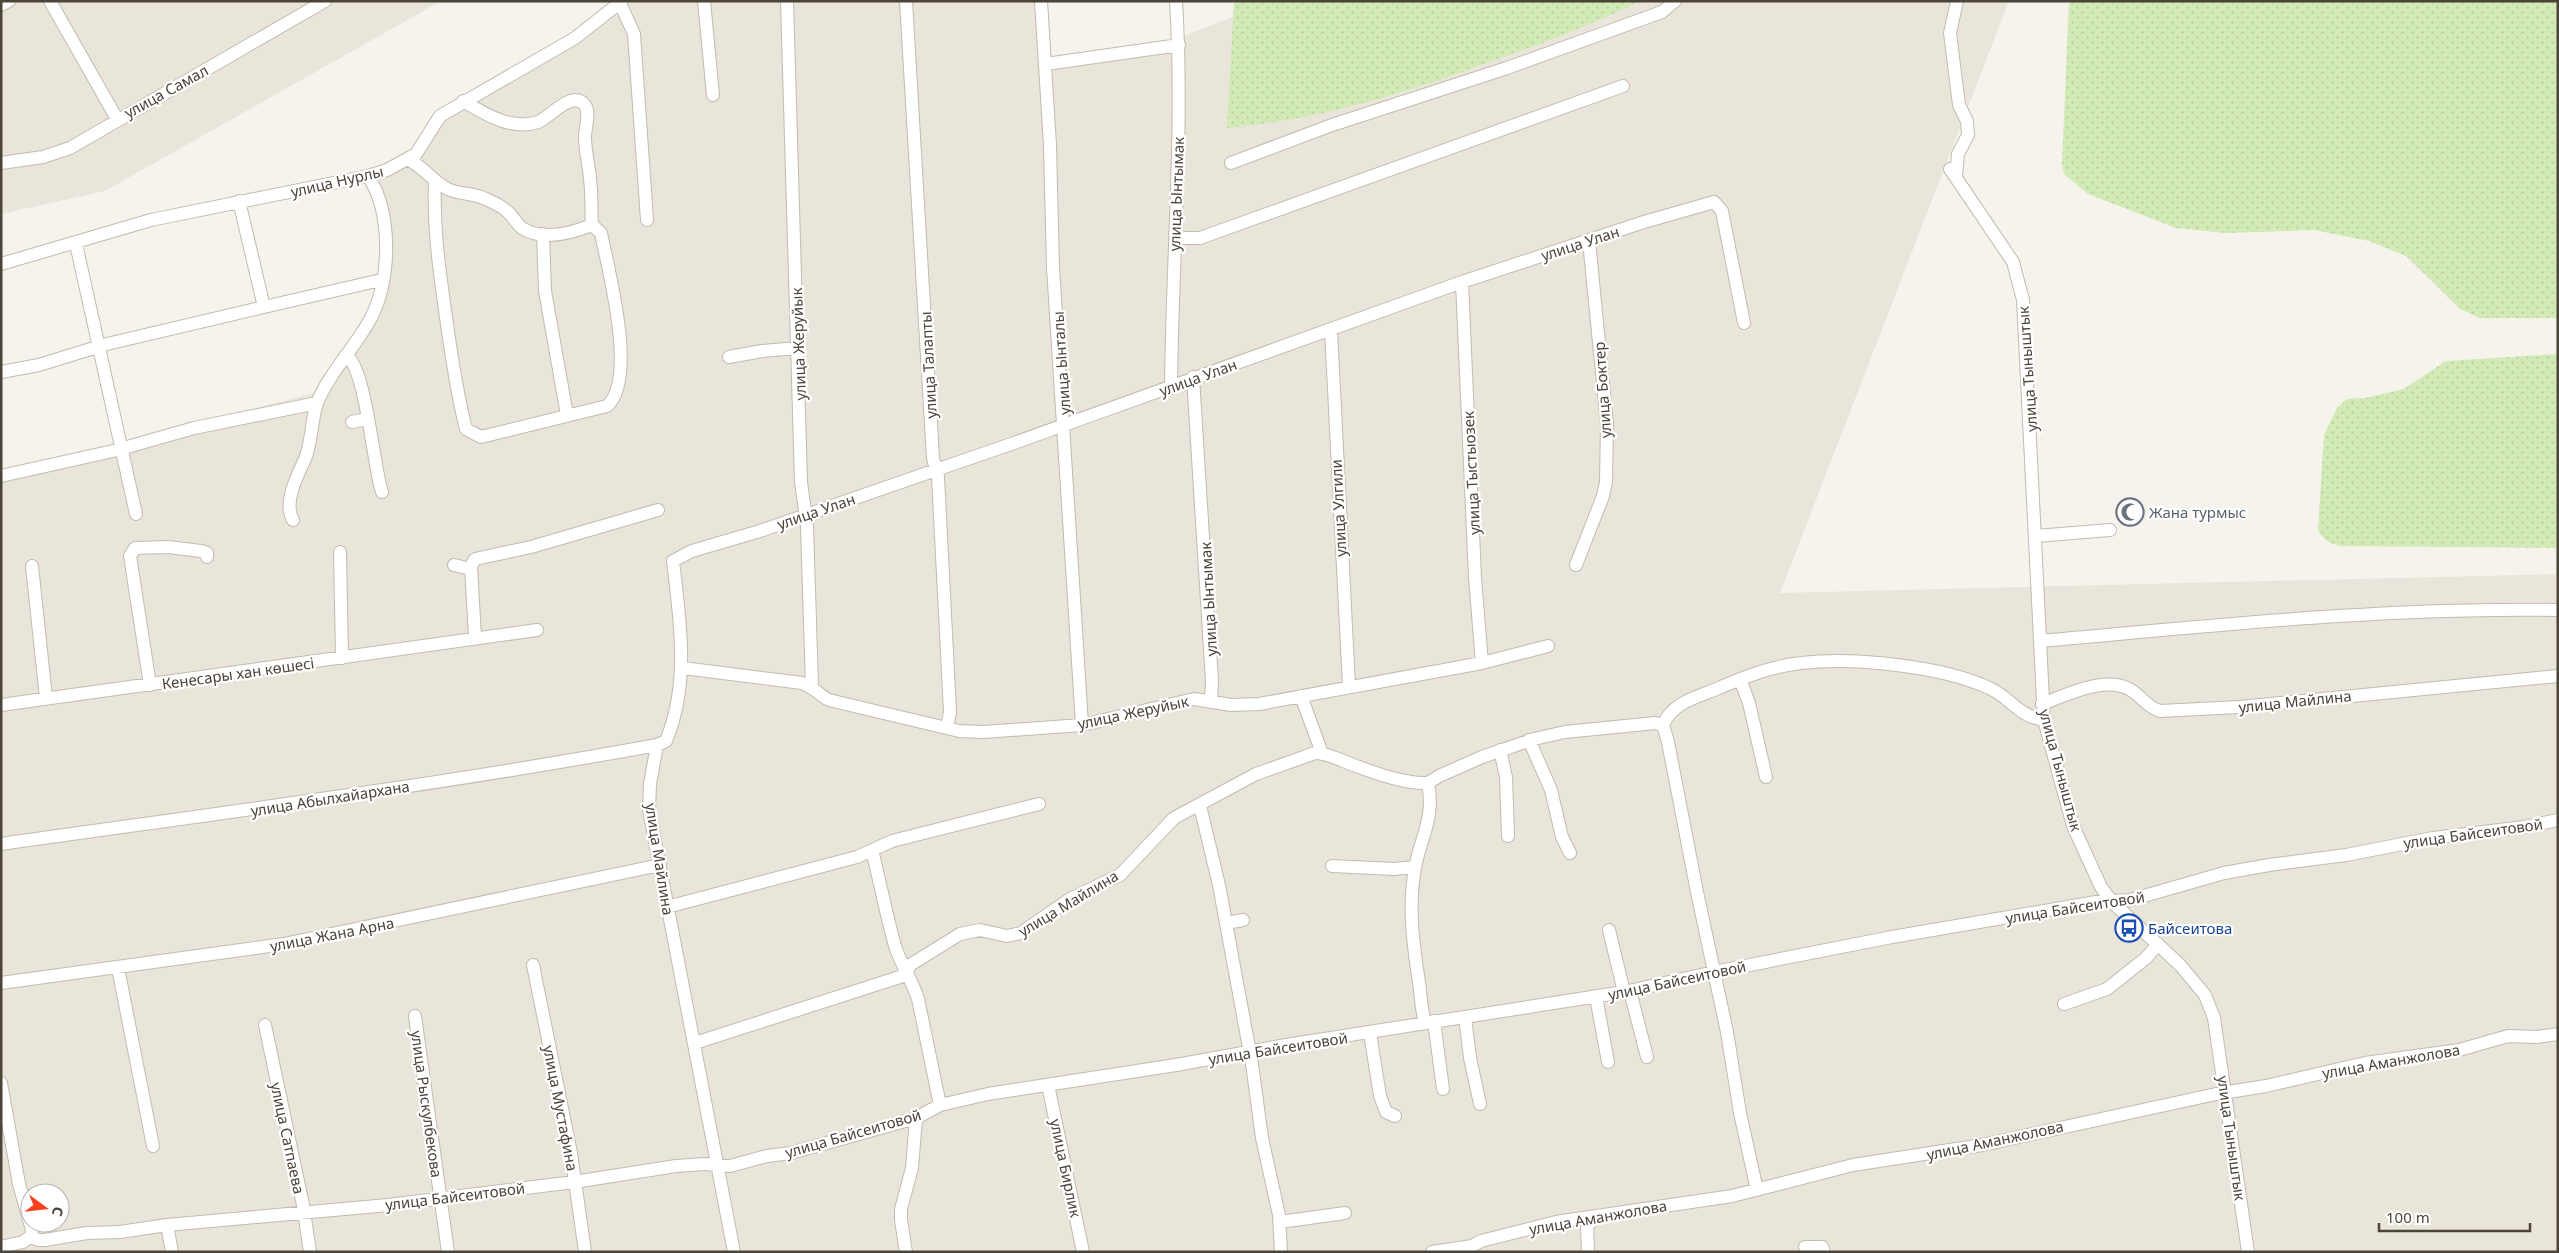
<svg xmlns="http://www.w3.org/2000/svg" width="2559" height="1253" font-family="'Noto Sans',sans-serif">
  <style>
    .residential { fill: #eae5da; fill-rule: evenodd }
    .grass { fill: url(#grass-dots) }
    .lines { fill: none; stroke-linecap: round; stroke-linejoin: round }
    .minor-casing { stroke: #c2bbae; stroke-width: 14 }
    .minor { stroke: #fff; stroke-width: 12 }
    .labels { text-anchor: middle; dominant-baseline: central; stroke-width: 4.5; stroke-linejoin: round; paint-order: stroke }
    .street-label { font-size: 15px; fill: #4b4439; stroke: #fff }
    .worship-label { font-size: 15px; fill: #5b616d; stroke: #fff; text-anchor: start }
    .transit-label { font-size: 15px; fill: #164399; stroke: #fff; text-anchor: start }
  </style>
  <defs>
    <pattern id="grass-dots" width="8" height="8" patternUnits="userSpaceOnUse" patternTransform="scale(1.25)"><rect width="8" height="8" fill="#d2eab5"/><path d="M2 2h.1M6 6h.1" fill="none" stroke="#b6ca9c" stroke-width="1.8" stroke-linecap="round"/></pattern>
  </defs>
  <rect width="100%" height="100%" fill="#f6f3ec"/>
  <path class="residential" d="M1,1H441L105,191L1,214Z
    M627,1H1038L1043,60L1171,41L1274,1H2009L1780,593L2558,574V1252H1V472L128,442L318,392L372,308L384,247L379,206L368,187L400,170L423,153L440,122ZM30,1193H60V1223H30Z"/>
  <path class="grass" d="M1234,1H1640C1590,26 1543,43 1492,61C1406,93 1318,120 1227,128Z
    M2069,1H2558V318H2480L2460,309L2406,256L2369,241L2314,230L2226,233L2176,228L2088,194L2064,174L2062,164Z
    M2558,354V548L2341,546C2330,544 2324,540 2318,530L2324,435L2337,408L2347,399L2365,398L2404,389L2446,361Z"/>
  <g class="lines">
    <g class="minor-casing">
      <path id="minor" d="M50,1L117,119
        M619,1L634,34L647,220
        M704,1L713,95
        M787,1L801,482L807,526L812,686
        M906,1L933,458L938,477L950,712L947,727
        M1041,1L1050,145L1053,267L1082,725
        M1,5L9,1
        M1046,64L1179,45
        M463,101C485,114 512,131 538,122C549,118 572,90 584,104C591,111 585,128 585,137C585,151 589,165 590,179C592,194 591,210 592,225
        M407,159C425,167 434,184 450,190C464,195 477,193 490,201C497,204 504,208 509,213C513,217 517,224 522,228C542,241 572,233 592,225L601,233C608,269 638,379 607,406L481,437L466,429C457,394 452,360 447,324C440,275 433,230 435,180
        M1,163L43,157L70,148L325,1
        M1231,163L1332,125L1507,68L1662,12L1675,1
        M1950,169L2013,262L2023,300L2044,720L2073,826L2101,887L2112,902L2180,965L2205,995L2214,1018L2248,1252
        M1956,176L1958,154L1968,135L1967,121L1959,105L1950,33L1957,1
        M1175,233L1182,238H1200L1623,86
        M543,234L545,291L567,415
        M76,244L136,514
        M1,264L151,220L368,176L387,170L416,154L440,116L575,38L622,1
        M1462,282L1475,578L1482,663
        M264,307L381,280
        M1331,330L1349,686
        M346,355C366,368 373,465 382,492
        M729,357L762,351L798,348
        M1,372L39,365L107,344L264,307L239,201
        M1193,377L1212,681L1211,701
        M1171,388C1172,259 1184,130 1176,1
        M352,422L367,419
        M1,476L113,451L194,428L317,403
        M293,520C283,503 297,476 305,459C312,442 311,421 317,403C330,371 356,347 372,316C391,277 392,212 368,176
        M2036,536L2110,530
        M340,552L342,658
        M454,565L471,569
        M1576,565L1603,496L1606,482L1607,424L1589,241
        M32,566L46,698
        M475,637L471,566L475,559L531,547L658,510
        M2040,641C2212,626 2385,607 2558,610
        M683,668L802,683C814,687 819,695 829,700L959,731L983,732L1082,725L1194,699L1231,705L1259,704L1482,663L1548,646
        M1740,679L1749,703L1766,777
        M150,685L130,556L135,548L168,547L201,551L207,553V557
        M1301,696L1322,753
        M2042,704C2066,695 2104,676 2129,689C2141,695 2146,707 2160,711L2239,707L2558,676
        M1,705L537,630
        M1663,725L1668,742L1697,892L1727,1032L1740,1113L1757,1190
        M1529,740L1551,790L1562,837L1570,853
        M1500,750L1506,777L1508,836
        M1200,806L1219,885L1252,1064L1262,1138L1279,1215L1281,1252
        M1,844C220,813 439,785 657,745
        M872,850C880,882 886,914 895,946C901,965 912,980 918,999L940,1105
        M1332,866L1394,869L1415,867
        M667,907L857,857L892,841L1039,804
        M1226,923L1243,920
        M1609,930L1624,992
        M533,965L571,1153L585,1252
        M118,968L153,1146
        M1,983L284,944L660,865
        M1630,991L1647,1057
        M1596,997L1608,1062
        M2064,1004L2107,989L2146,958L2158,944
        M415,1016L448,1252
        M1465,1017L1470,1058L1480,1104
        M1434,1021L1443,1089
        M1425,1023C1421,1009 1421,996 1419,982C1413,944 1408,907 1415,868C1421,836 1435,818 1428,783
        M265,1025L303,1205L310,1252
        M1370,1033L1380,1096L1386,1112L1395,1116
        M695,1043L906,975L910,965L960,934L980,930L1007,936L1021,933L1070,899L1120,875L1174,818L1256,774L1315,753C1329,753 1344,762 1356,766C1378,774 1405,784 1428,783L1439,776L1482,757L1534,739L1565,732L1655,723L1663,725C1673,701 1699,697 1721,687C1747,676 1773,666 1801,663C1853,657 1942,666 1989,688C2004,694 2013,707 2026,714C2031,717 2039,719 2044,720
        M1,1083L19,1184L32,1230L31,1236
        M1048,1085L1083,1252
        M1280,1222L1345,1213
        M167,1225L172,1252
        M1,1247L23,1242L31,1236L38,1240H45L87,1233L120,1232L167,1225L388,1205L574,1182L676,1166L705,1164L730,1166L767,1156L791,1153L916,1118L940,1105L988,1094L1176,1065L1286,1045L1624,992L1714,972L1892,937L2096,902L2130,900L2224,873L2269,865L2346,855L2433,838L2524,827L2558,820
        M1805,1247H1822L1824,1252
        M734,1252L649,810L650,784L657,745L666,741C690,683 680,621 673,561L692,551L760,531L1014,443L1462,282L1644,222L1714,202L1722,211L1744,323
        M906,1252L901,1220V1209L912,1168L916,1118
        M1432,1252L1472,1246L1481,1241L1556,1222L1732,1196L1853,1165L1982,1145L2216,1094L2266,1086L2365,1063L2459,1050L2508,1036L2536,1037L2558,1034
        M1588,1252L1587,1227L1594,1217"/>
    </g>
    <use href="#minor" class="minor"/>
  </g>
  <defs>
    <g id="mosque-ring" transform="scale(1.4375)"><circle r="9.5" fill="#fff" stroke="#6b7280" stroke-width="1.5"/><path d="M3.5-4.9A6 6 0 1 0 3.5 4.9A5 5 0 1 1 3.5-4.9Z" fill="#6b7280"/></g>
    <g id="bus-ring" transform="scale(1.4375)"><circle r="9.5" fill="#fff" stroke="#1a4fb4" stroke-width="1.5"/><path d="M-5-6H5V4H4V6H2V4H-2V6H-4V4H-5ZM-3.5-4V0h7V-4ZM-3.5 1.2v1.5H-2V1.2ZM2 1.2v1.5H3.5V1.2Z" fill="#1a4fb4"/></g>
  </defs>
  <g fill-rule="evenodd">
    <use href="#mosque-ring" x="2130" y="512"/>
    <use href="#bus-ring" x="2129" y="928"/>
  </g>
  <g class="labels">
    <g class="street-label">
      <text transform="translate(166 91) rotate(-29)">улица Самал</text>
      <text transform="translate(337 181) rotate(-13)">улица Нурлы</text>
      <text transform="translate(1176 194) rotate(-88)">улица Ынтымак</text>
      <text transform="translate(1580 243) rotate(-18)">улица Улан</text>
      <text transform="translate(798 344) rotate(-92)">улица Жеруйык</text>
      <text transform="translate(1061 363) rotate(-94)">улица Ынталы</text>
      <text transform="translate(928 365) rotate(-93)">улица Талапты</text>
      <text transform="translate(2027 369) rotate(-94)">улица Тыныштык</text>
      <text transform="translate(1198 377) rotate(-20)">улица Улан</text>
      <text transform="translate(1602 390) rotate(-94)">улица Боктер</text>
      <text transform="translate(1471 473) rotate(-93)">улица Тыстыозек</text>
      <text transform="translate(1338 508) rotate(-93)">улица Улгили</text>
      <text transform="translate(816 511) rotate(-19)">улица Улан</text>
      <text transform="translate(1208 599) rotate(-93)">улица Ынтымак</text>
      <text transform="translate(238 673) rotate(-8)">Кенесары хан көшесі</text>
      <text transform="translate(2295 701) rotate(-6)">улица Майлина</text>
      <text transform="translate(1133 712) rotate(-12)">улица Жеруйык</text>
      <text transform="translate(2061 770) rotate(75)">улица Тыныштык</text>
      <text transform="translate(330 798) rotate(-9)">улица Абылхайархана</text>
      <text transform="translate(2473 833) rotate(-8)">улица Байсеитовой</text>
      <text transform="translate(660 859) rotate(81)">улица Майлина</text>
      <text transform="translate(1068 903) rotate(-31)">улица Майлина</text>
      <text transform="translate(2075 907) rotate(-9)">улица Байсеитовой</text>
      <text transform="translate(332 934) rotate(-11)">улица Жана Арна</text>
      <text transform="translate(1677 980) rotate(-12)">улица Байсеитовой</text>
      <text transform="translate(1278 1048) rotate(-9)">улица Байсеитовой</text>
      <text transform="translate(2391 1061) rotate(-10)">улица Аманжолова</text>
      <text transform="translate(427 1104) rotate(82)">улица Рыскулбекова</text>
      <text transform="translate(561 1108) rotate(79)">улица Мустафина</text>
      <text transform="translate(853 1133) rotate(-16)">улица Байсеитовой</text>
      <text transform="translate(288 1138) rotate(78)">улица Сатпаева</text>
      <text transform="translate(2232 1138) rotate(82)">улица Тыныштык</text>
      <text transform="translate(1995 1140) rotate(-12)">улица Аманжолова</text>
      <text transform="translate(1066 1168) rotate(78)">улица Бирлик</text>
      <text transform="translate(455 1196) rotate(-7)">улица Байсеитовой</text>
      <text transform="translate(1598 1217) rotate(-10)">улица Аманжолова</text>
    </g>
    <g class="worship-label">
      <text x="2149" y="512">Жана турмыс</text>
    </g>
    <g class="transit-label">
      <text x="2148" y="928">Байсеитова</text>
    </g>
  </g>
  <rect width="2559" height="1253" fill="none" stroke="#4b4439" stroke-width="5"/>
  <g transform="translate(45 1208) rotate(105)"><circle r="24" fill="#ffffff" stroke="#b7b4b0"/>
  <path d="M0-4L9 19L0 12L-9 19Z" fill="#fc3f1d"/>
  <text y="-8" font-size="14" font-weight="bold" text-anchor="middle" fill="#4b4439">С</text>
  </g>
  <path d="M2379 1223v8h151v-8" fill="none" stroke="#4b4439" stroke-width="2.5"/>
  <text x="2386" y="1223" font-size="15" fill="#4b4439" stroke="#ffffff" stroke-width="4" paint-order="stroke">100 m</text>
</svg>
